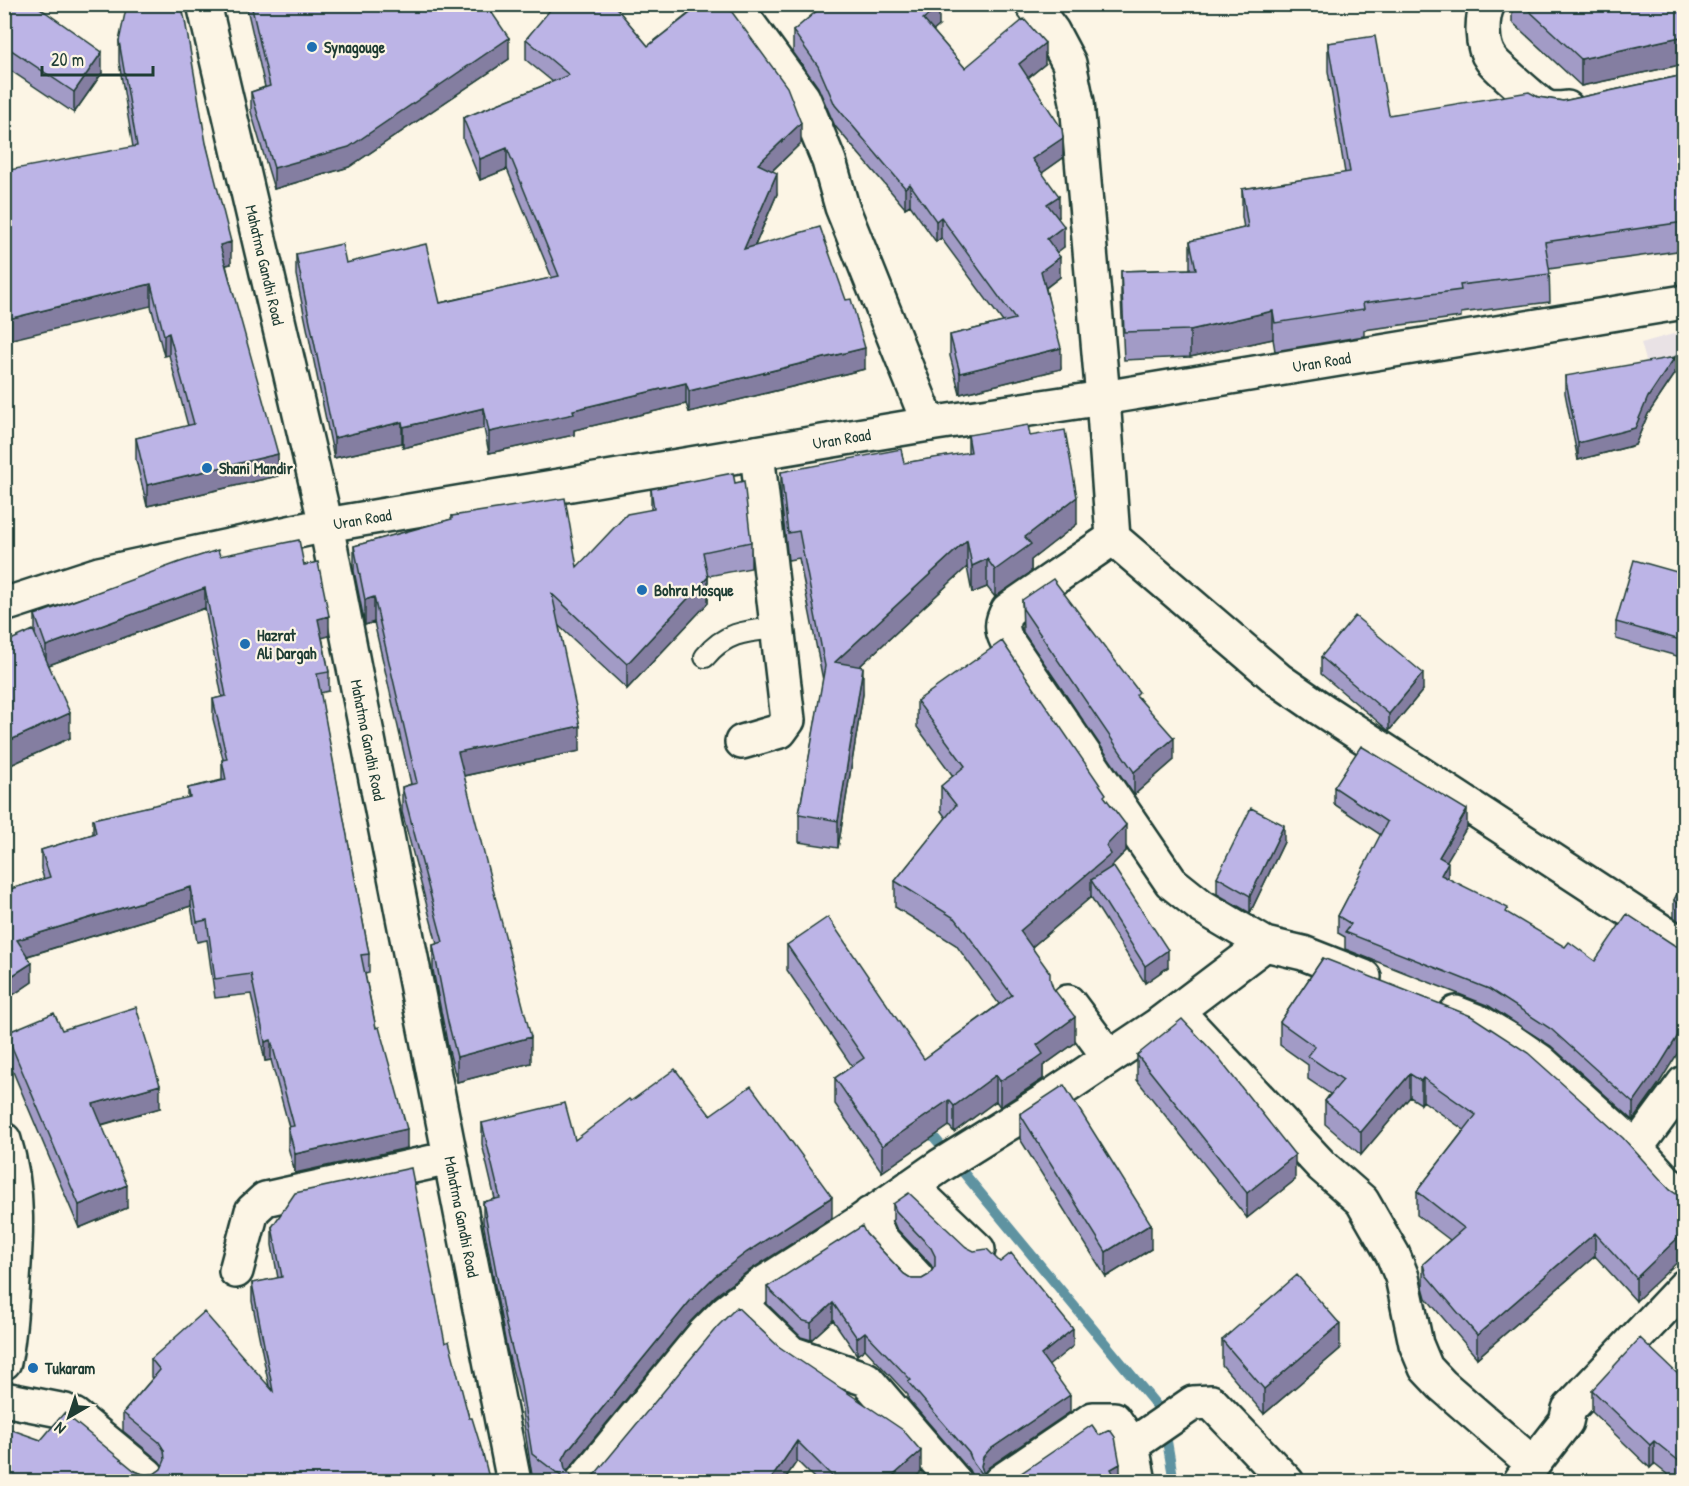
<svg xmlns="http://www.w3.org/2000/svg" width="1689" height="1486" font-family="'Patrick Hand',sans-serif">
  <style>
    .built { fill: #e9e2e5 }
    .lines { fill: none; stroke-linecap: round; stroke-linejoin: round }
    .stream { stroke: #5e93a1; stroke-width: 10 }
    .lane-casing { stroke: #1f3d34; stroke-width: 24 }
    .street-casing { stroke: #1f3d34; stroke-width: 38 }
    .secondary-casing { stroke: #1f3d34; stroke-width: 38 }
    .primary-casing { stroke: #1f3d34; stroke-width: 38 }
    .lane { stroke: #fcf5e5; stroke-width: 20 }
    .street { stroke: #fcf5e5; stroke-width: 33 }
    .secondary { stroke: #fcf5e5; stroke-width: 33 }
    .primary { stroke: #fcf5e5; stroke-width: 33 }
    .wall { fill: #a29bc6; stroke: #1f3d34; stroke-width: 1.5 }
    .shaded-wall { fill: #847ea1; stroke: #1f3d34; stroke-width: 1.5 }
    .building { fill: #bcb4e6; stroke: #1f3d34; stroke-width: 1.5 }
    .poi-dot { fill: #1f6fb2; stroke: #fcf5e5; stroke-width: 2 }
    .labels { text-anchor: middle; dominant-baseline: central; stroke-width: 4.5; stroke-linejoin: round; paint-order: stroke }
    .poi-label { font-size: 16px; font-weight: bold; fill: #1f3d34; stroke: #fcf5e5; text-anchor: start }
    .street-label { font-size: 16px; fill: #1f3d34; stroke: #fcf5e5 }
  </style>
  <rect width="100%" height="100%" fill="#fcf5e5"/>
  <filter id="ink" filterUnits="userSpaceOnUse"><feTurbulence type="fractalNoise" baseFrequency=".0167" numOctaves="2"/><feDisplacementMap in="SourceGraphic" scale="12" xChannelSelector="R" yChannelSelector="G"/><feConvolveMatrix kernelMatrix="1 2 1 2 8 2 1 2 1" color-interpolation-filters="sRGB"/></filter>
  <g filter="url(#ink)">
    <path class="built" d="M1684,331V357L1647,364L1641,343Z"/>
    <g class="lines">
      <path class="stream" d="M924,1125L1162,1412L1174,1482"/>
      <g class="lane-casing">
        <path id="lane" d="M705,657C725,632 747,631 777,628"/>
      </g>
      <g class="street-casing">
        <path id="street" d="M734,4L803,98L829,161L842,207L929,424
          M1032,4L1052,31L1069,63L1077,102L1103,398L1113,538L1279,680L1321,709L1684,946
          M1488,4C1481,18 1481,46 1491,59C1494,64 1539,104 1544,106C1551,110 1559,109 1567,108
          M1113,538L1008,610C1001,622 1001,629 1007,641L1171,882L1201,906L1265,944L1303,953L1364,977
          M742,742L780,731L788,720L757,453
          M1068,1002L1109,1057
          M1177,1011L1322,1166L1362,1201L1393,1255L1402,1277L1416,1344L1426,1368L1442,1385L1533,1464
          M1456,1013L1479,1022L1511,1041L1540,1061L1636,1148L1684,1201
          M1636,1148L1684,1083
          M911,1186L978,1250
          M870,1214L880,1238L917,1278
          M236,1271L252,1211L265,1199L450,1158
          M738,1302L791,1353L866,1379L955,1482
          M4,1399L65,1411L74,1415L147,1475
          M1132,1445L1193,1403L1211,1402L1287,1482
          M1521,1480L1566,1422L1569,1409L1684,1287
          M582,1482L703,1335L727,1311L758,1287L857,1224L940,1166L1043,1102L1158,1025L1265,944
          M1000,1482L1093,1419H1114L1132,1445L1139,1482"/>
      </g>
      <g class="secondary-casing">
        <g id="secondary">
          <path id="s1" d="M204,4L326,525L514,1482"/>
          <path d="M4,1140C20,1190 16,1242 12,1293C10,1316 9,1339 4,1362"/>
        </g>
      </g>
      <g class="primary-casing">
        <g id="primary">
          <path id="s2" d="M4,605L99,574L326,525L929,424L1103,398L1684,302"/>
        </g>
      </g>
      <use href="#lane" class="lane"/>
      <use href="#street" class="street"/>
      <use href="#secondary" class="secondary"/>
      <use href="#primary" class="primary"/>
    </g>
    <path class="wall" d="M4,4H38L37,6L102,73L74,113L4,66Z
      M246,4H486L509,59L349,167L274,189L251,112V92L265,87Z
      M1512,4H1684V65H1680L1581,86L1512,22Z
      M688,6L801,143L772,171L777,194L755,246L865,369L689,412L686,404L574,430V435L489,453L484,428L403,448L402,443L334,458L296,275V254L346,263L440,303L552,278L507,169L480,180L463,139V118L553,82L526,60V39L618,10L648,46L688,14Z
      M939,26L933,31L965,68L1045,64L1028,78L1063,158L1042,173L1059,217L1057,218L1064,247L1057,252L1060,277L1046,288L1061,369L960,394L950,356V335L1003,322L941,238L936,242L910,205L905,208L835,126L818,87L793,52V31Z
      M119,41L206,143L231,264L226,265L278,476L147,506L136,460V438L188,426L169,355L164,356L151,306L133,147L119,62Z
      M1328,43L1389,115L1538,97L1563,101L1684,75V250L1549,269L1550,302L1461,313V317L1364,330V336L1275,351L1273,339L1190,357L1124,360L1121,298V271L1190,269V241L1244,228L1242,217V189L1345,173L1328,71Z
      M1675,374L1648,414L1635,445L1578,460L1565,393V376Z
      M968,435L1030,436L1077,524L1031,560V572L995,597L987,587L972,593L967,567L860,666L863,694L838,848L799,842V814L823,680L799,558L788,560L781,499V472L904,463L968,453Z
      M735,483L751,542V568L708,576V603L627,689L559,626L580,751L464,776L531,1063L457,1082L448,1047L433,970V945L437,944L402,812V787L411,784L374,622L365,625L354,571V546L452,519V516L577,567L651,509V489Z
      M220,556L304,565L329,636L322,637L329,672V691L320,693L369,954V973L365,974L376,1028L407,1148L295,1173L288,1147V1127H289L271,1060L265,1061L251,994L215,998L207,940L197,942L191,906L28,956L32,982L4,1001V891L44,879L41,869V850L93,834V819L188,798V788L222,780V760L223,759L213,719V699L222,697L205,608L49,665L70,738L4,768V643L35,634V615Z
      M1684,574V658L1616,639V622Z
      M1022,600L1139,698L1174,760L1134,795L1023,632Z
      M1321,657L1423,690L1389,731L1321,674Z
      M917,701L1106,799L1126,851L1111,866V867L1168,967L1145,983L1091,897L1032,947L1050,981L1075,1043L1043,1066V1079L1033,1086L1000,1107L996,1101L954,1132L949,1126L882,1172L835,1104V1078L852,1066L787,970V945L924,1059L999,1004L956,945L895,907V881L946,818L941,811V786L953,776L917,727Z
      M1334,787L1467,827L1446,861L1448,879L1508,914L1658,1085L1633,1120L1551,1046L1489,1006L1345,949V937L1338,933V916L1381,835L1334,804Z
      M1284,842L1250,913L1217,894V877Z
      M1684,881V925L1674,917V900Z
      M1323,958L1670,1190L1636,1301L1595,1256L1477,1358L1426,1298L1423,1287V1264L1450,1240L1417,1215V1191L1464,1130L1423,1101L1421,1104L1410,1097L1361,1155L1325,1124V1101L1330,1094L1308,1079V1065L1280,1045V1022Z
      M62,1030L160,1108L102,1125L127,1208L79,1228L6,1055V1033Z
      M1137,1055L1295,1180L1247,1218L1137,1080Z
      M631,1101L710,1115L832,1218L747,1272L715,1296L690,1322L567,1471L571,1476L580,1480L589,1479L778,1346L921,1472L910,1482H818L797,1461L783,1482H541L532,1475L520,1400L506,1345L483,1222V1202L495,1199L482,1144V1123L575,1140Z
      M1020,1114L1151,1249L1106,1277L1020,1139Z
      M893,1204L966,1247L1073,1346L1048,1365L1070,1412L989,1467L984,1473V1475L992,1482H975L969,1470L908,1399V1395L865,1349L857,1355L833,1320L811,1340L801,1337L767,1304V1287L866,1234L904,1274L912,1279H922L929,1275L933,1269L931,1265L896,1228L893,1221Z
      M272,1227L445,1343L490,1482H4L41,1440L135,1471L145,1475L154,1474L161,1469L163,1466L159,1461L123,1431V1413L152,1379L151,1377V1359L269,1386L252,1301V1283L278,1278L272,1245Z
      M1222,1340L1340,1349L1264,1414L1222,1365Z
      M1684,1380V1482H1677L1654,1464L1650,1468L1592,1412V1390Z"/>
    <path class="shaded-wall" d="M608,4H623L608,19Z
      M939,6V26L923,40V19Z
      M1680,37V65L1581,86V59Z
      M509,38V59L349,167L274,189V168Z
      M1045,43V64L1019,85V64Z
      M102,52V73L74,113V92Z
      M801,123V143L758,184V164Z
      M1063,138V158L1032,180V159Z
      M507,148V169L480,180V159Z
      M777,173V194L744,270V249Z
      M910,184V205L905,208V188Z
      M1059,196V217L1047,225V204Z
      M941,217V238L936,242V221Z
      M1064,226V247L1047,260V239Z
      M231,242V264L220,266V245Z
      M1060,257V277L1041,291V271Z
      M151,284V306L4,341V320Z
      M1273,311V339L1190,357V330Z
      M169,333V355L164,356V335Z
      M865,348V369L689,412V391Z
      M1061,348V369L960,394V373Z
      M1675,357V374L1648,414L1635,445L1578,460V443L1648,397Z
      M686,383V404L574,430V435L489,453V432L573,410Z
      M484,408V428L403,448V427Z
      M402,422V443L334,458V438Z
      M278,454V476L147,506V485Z
      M1077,497V524L1031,560V572L995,597V570L1025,537Z
      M967,540V567L835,689V662Z
      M987,559V587L972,593V566Z
      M708,577V603L627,689V664Z
      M205,588V608L46,666V646Z
      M374,597V622L365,625V600Z
      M329,616V636L318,639V619Z
      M863,667V694L838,848V821Z
      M1423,673V690L1389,731V714Z
      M70,713V738L4,768V743Z
      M580,726V751L458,777V752Z
      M1174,738V760L1134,795V772Z
      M1467,810V827L1439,874V857Z
      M1126,825V851L1111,866V880H1091V897L1020,957V931Z
      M1284,825V842L1250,913V896Z
      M1448,862V879L1441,875Z
      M191,887V906L17,959V940Z
      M1168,950V967L1145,983V966Z
      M32,963V982L4,1001V981Z
      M1075,1017V1043L1043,1066V1079L1000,1107V1081L1037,1045Z
      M1684,1026V1043L1658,1085L1633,1120V1103Z
      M531,1037V1063L457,1082V1057Z
      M271,1040V1060L265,1061V1042Z
      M1410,1074V1097L1361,1155V1132Z
      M996,1075V1101L954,1132V1106Z
      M1423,1078V1101L1421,1104V1081Z
      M160,1085V1108L93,1127V1104Z
      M949,1100V1126L882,1172V1146Z
      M407,1129V1148L295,1173V1154Z
      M1295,1155V1180L1247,1218V1193Z
      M127,1185V1208L79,1228V1205Z
      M832,1197V1218L747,1272L715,1296L690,1322L568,1470L564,1478L563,1459L568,1450L690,1301L715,1276L747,1252Z
      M1151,1224V1249L1106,1277V1252Z
      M1684,1232V1256L1636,1301V1278Z
      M1595,1233V1256L1477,1358V1335Z
      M833,1303V1320L811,1340V1323Z
      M1340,1324V1349L1264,1414V1389Z
      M1073,1329V1346L1041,1372V1355Z
      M865,1332V1349L857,1355V1338Z
      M1070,1395V1412L989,1467L983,1474L981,1466L983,1457L989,1450Z
      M797,1441V1461L783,1482H769Z
      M1654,1441V1464L1650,1468V1445Z
      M921,1451V1472L910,1482H886Z
      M1120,1464V1481L1111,1482V1469Z"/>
    <path class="building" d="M4,4H34L102,52L74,92L4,45Z
      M127,4H181L185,20L206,143L231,242L220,245L278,454L147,485L136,438L194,424L169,333L164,335L151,284L4,320V171L137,146L119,41Z
      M251,4H486L509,38L349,147L274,168L251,92L270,86Z
      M555,4H613L648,46L693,11L688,6L689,4H726L787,87L801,123L758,164L777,173L744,249L820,227L846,300L851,299L865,348L689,391L686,383L573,410L574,414L489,432L484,408L403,427L402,422L334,438L296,254L342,244L346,263L426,244L440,303L559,276L507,148L480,159L463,118L569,75L526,39Z
      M825,4H938L939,6L923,19L965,68L1024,19L1045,43L1019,64L1062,129L1063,138L1032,159L1059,196L1047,204L1064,226L1047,239L1060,257L1041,271L1061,348L960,373L950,335L1015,319L941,217L936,221L910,184L905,188L835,105L818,66L793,31Z
      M1522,4H1684V38L1680,37L1581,59Z
      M1375,36L1389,115L1529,92L1538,97L1563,101L1684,75V222L1545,242L1550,274L1460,285L1461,290L1363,303L1364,309L1275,323L1273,311L1190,330L1124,332L1121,271L1196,269L1190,241L1248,227L1242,189L1350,172L1328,43Z
      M1675,357L1648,397L1635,428L1578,443L1565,376Z
      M1028,425L1030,436L1065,430L1077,497L1025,537L1031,544L995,570L987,559L972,566L967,540L835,662L863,667L838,821L799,814L825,666L799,531L788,533L781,472L901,449L904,463L971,452L968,435Z
      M733,473L735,483L744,481L751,542L703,552L708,577L627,664L552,594L580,726L458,752L531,1037L457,1057L448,1022L433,945L443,942L402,787L417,783L374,597L365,600L354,546L452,519V516L565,498L577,567L627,514L654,509L651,489Z
      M299,540L304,565L318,562L329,616L318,619L329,672L317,674L369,954L361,955L376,1028L379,1027L407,1129L295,1154L288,1127L294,1126L271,1040L265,1042L251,974L215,979L207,920L197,922L191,887L17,940L32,963L4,981V891L50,877L41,850L96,833L93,819L190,797L188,788L226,780L222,760L227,759L213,699L226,696L205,588L46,646L35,615L180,562L218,550L220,556Z
      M1634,560L1684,574V641L1616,622Z
      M1053,579L1139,692L1136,695L1174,738L1134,772L1023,609L1022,600Z
      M1355,616L1423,673L1389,714L1321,657Z
      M33,630L70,713L4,743V643Z
      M1002,641L1106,794L1104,796L1126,825L1106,846L1111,854L1020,931L1050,973V979L1053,988L1075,1017L1037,1045L1043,1054L1033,1061L1000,1081L996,1075L954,1106L949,1100L882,1146L835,1078L864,1058L787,945L828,917L924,1059L1012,995L956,919L895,881L956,805L941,786L965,766L917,701Z
      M1361,746L1467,810L1439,857L1448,862L1441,875L1508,908L1506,912L1565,947L1569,942L1595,961L1627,914L1674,945L1682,948L1684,947V1026L1658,1068L1633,1103L1551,1029L1489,989L1345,932L1351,924L1338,916L1387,822L1334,787Z
      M1251,808L1284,825L1250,896L1217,877Z
      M1113,866L1168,950L1145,966L1091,880Z
      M1684,881V908L1674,900Z
      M1323,958L1471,1016L1528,1053L1623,1138L1670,1190L1678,1195L1684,1203V1232L1636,1278L1595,1233L1477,1335L1426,1275L1423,1264L1464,1228L1417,1191L1476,1115L1423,1078L1421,1081L1410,1074L1361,1132L1325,1101L1343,1080L1308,1056L1315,1047L1280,1022Z
      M136,1007L160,1085L93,1104L127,1185L79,1205L6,1033L54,1013L62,1030Z
      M1182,1019L1215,1054L1295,1155L1247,1193L1137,1055Z
      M675,1069L710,1115L751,1086L832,1197L747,1252L715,1276L690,1301L568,1450L563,1459L565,1469L571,1476L580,1480L589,1479L596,1473L717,1327L737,1307L778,1346L903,1430L921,1451L886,1482H838L797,1441L769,1482H569L532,1454L520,1380L506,1325L483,1202L500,1198L482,1123L565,1103L575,1140L629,1099L631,1101Z
      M1064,1085L1151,1224L1106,1252L1020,1114Z
      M411,1168L445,1343L449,1341L469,1418H472L483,1454L490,1482H4V1427L41,1440L64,1413L135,1471L145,1475L154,1474L161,1469L165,1460L164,1450L159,1442L123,1413L160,1370L151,1359L204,1312L273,1391L252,1283L282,1277L272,1227L295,1193Z
      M909,1193L966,1247L974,1251L987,1249L1000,1262L1011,1253L1073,1329L1041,1355L1070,1395L989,1450L983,1457L981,1466L984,1475L992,1482H987L973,1463L969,1453L908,1382L911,1380L865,1332L857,1338L833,1303L811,1323L801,1320L767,1287L862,1226L866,1234L904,1274L912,1279H922L929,1275L935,1266V1256L931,1248L896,1211L893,1204Z
      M1297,1275L1340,1324L1264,1389L1222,1340Z
      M1640,1338L1684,1380V1465L1654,1441L1650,1445L1592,1390Z
      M1092,1425L1099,1435L1110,1430L1115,1437L1120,1464L1111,1469L1118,1482H1008Z"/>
  </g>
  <g class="poi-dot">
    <circle cx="312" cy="47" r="6"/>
    <circle cx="207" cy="468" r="6"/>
    <circle cx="642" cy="590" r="6"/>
    <circle cx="245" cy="644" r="6"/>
    <circle cx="33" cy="1368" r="6"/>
  </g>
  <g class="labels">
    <g class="poi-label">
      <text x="324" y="47">Synagouge</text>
      <text x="219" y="468">Shani Mandir</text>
      <text x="654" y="590">Bohra Mosque</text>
      <text x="257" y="635">Hazrat<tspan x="257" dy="18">Ali Dargah</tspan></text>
      <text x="45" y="1368">Tukaram</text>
    </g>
    <g class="street-label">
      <text stroke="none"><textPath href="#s1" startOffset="268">Mahatma Gandhi Road</textPath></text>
      <text stroke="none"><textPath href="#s2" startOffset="1341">Uran Road</textPath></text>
      <text stroke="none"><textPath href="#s2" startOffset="855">Uran Road</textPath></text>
      <text stroke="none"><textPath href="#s2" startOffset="369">Uran Road</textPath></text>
      <text stroke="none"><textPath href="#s1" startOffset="754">Mahatma Gandhi Road</textPath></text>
      <text stroke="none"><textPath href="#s1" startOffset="1240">Mahatma Gandhi Road</textPath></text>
    </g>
  </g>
  <rect width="1689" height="1486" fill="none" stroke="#fcf5e5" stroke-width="24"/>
  <rect x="12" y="12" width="1665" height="1462" fill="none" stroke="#1f3d34" stroke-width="2" filter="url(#ink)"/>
  <g transform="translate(69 1417) rotate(219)" stroke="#fcf5e5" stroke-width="4.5" paint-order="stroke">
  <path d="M0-4.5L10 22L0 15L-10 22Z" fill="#1f3d34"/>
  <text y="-9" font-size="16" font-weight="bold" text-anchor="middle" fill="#1f3d34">N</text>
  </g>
  <path d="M42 66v9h111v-9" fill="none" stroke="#1f3d34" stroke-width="3"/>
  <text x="51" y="66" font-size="18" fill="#1f3d34" stroke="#fcf5e5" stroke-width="4.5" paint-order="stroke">20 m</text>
</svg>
